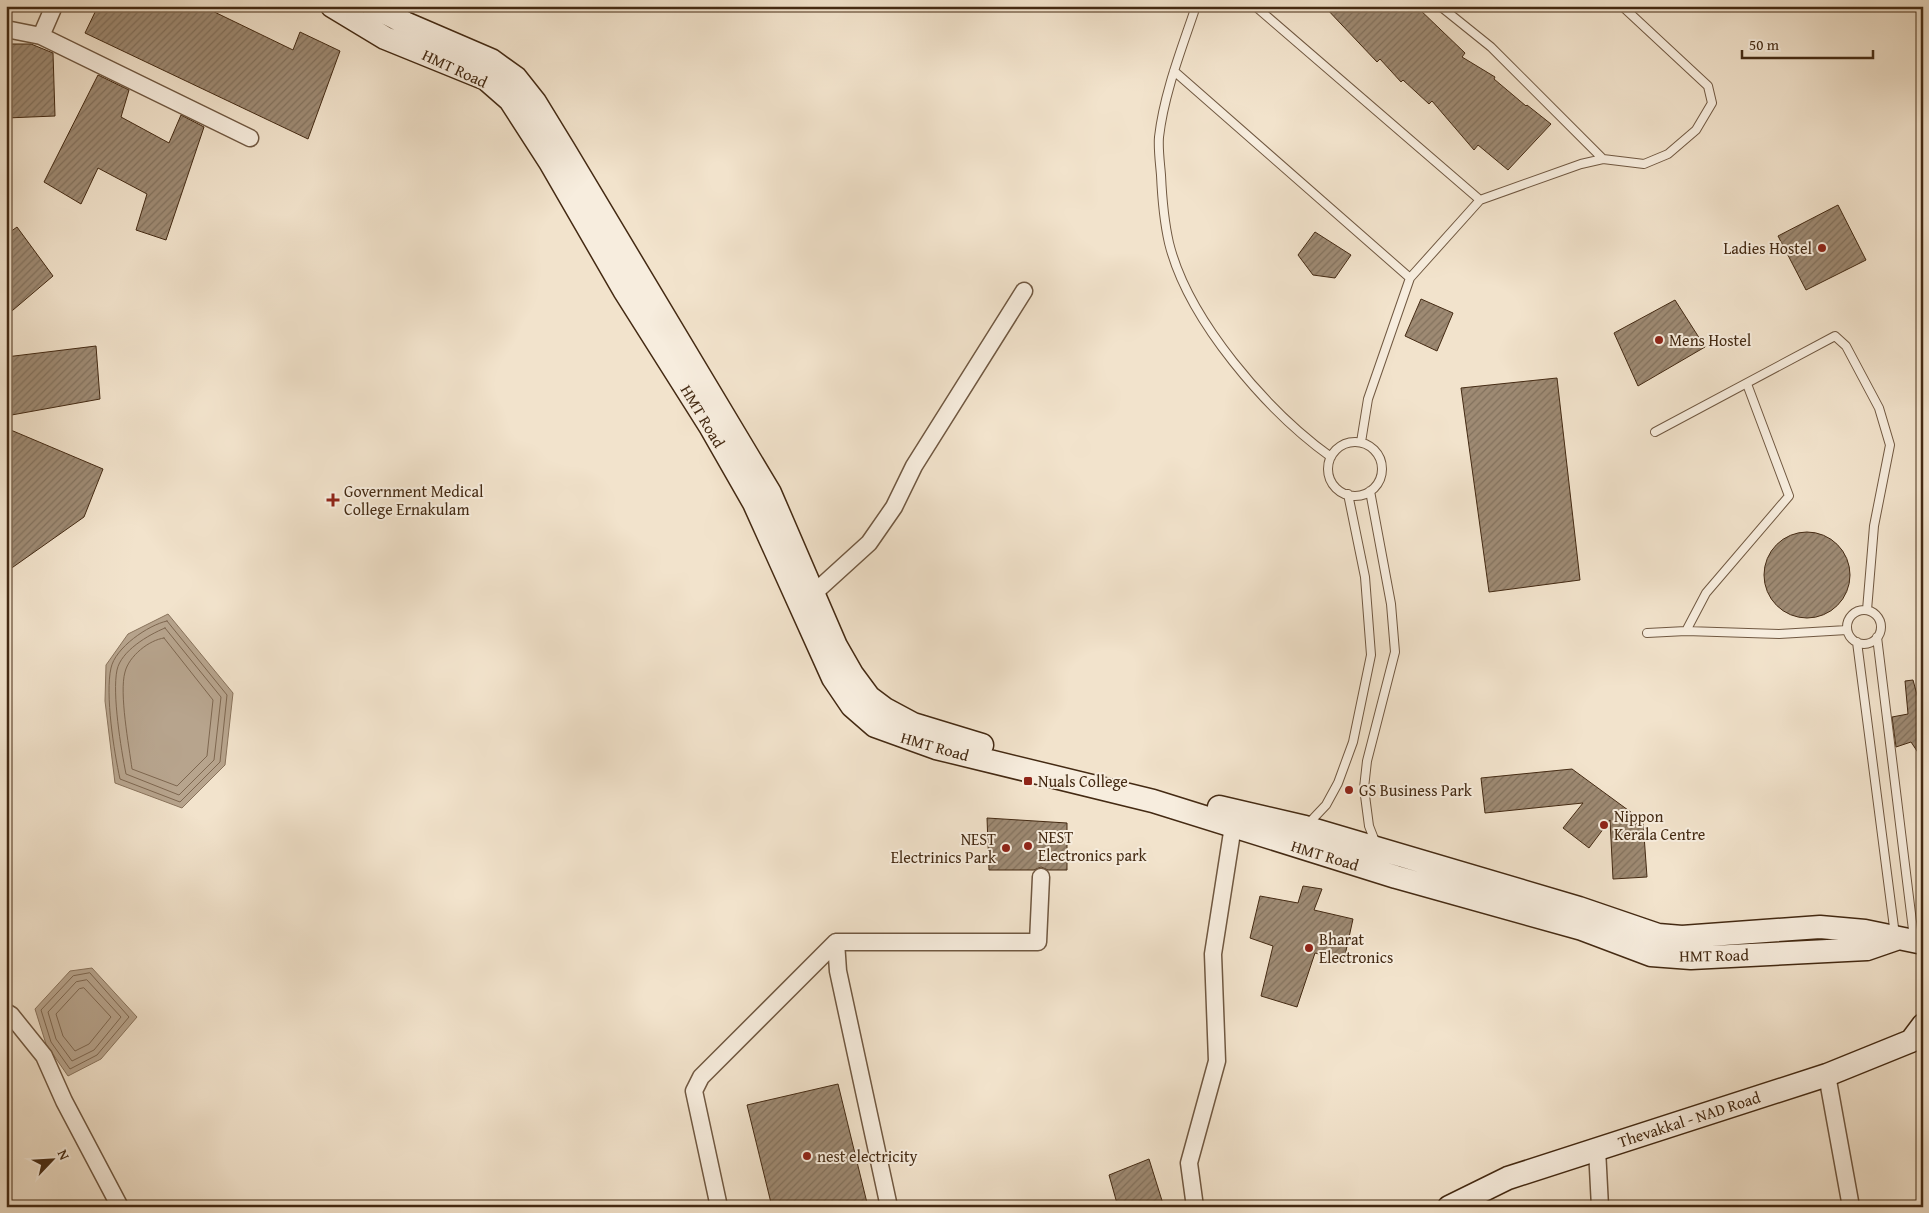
<svg xmlns="http://www.w3.org/2000/svg" width="1929" height="1213" font-family="'Gentium Book Plus',serif">
  <style>
    .water { fill: #b7a48d; stroke: #89735c }
    .lines { fill: none; stroke-linecap: round; stroke-linejoin: round }
    .shore { stroke: #7e6750; stroke-width: 1 }
    .building { fill: url(#building-hatch); stroke: #442a13 }
    .lane-casing { stroke: #705841; stroke-width: 10 }
    .street-casing { stroke: #705841; stroke-width: 19 }
    .secondary-casing { stroke: #442a13; stroke-width: 25 }
    .lane { stroke: #f7edde; stroke-width: 8 }
    .street { stroke: #f7edde; stroke-width: 16 }
    .secondary { stroke: #f7edde; stroke-width: 22 }
    .poi-dot { fill: #8f2418; stroke: #f7edde; stroke-width: 2 }
    .labels { text-anchor: middle; dominant-baseline: central; stroke-width: 4; stroke-linejoin: round; paint-order: stroke }
    .street-label { font-size: 16px; fill: #442a13; stroke: #f7edde }
    .poi-label { font-size: 16px; fill: #442a13; stroke: #f7edde; text-anchor: start }
  </style>
  <defs>
    <pattern id="building-hatch" width="6" height="6" patternUnits="userSpaceOnUse" patternTransform="scale(1.25)"><rect width="6" height="6" fill="#9e8a73"/><path d="M-1 1l2-2M0 6l6-6M5 7l2-2" fill="none" stroke="#82715d"/></pattern>
  </defs>
  <rect width="100%" height="100%" fill="#f2e3cc"/>
  <filter id="stains"><feTurbulence type="fractalNoise" baseFrequency=".004" numOctaves="4"/><feColorMatrix values="0 0 0 0 .2 0 0 0 0 .09 0 0 0 0 .02 0 0 0 .5 -.17"/></filter>
  <radialGradient id="worn" r=".72"><stop offset=".6" stop-color="#630" stop-opacity="0"/><stop offset="1" stop-color="#630" stop-opacity=".3"/></radialGradient>
  <path class="water" d="M168,614L233,693L225,765L182,808L115,783L105,701L106,665L128,634Z
    M92,968L137,1017L101,1059L68,1076L46,1044L35,1009L70,971Z"/>
  <g class="lines">
    <path class="shore" d="M167,621L227,695L220,762L180,802L120,779C114,752 105,694 111,668C115,648 148,625 167,621Z
      M165,628L221,697L214,760L179,795L126,774C121,749 112,694 117,670C121,651 148,635 165,628Z
      M164,638L213,700L207,756L177,786L132,769C129,746 119,693 125,672C129,656 149,640 164,638Z
      M90,973L129,1017L97,1055L70,1069L51,1042L41,1010L73,976Z
      M87,980L121,1017L94,1050L72,1061L56,1039L48,1012L76,982Z
      M84,988L111,1017L89,1044L75,1051L63,1036L56,1014L79,989Z"/>
  </g>
  <path class="building" d="M98,6H202L293,50L300,32L340,51L308,139L85,33Z
    M1324,6H1416L1465,53L1462,57L1495,77L1494,79L1526,106L1527,105L1551,124L1508,170L1478,145L1474,150L1432,101L1429,104L1403,80L1401,82L1380,59L1377,62Z
    M6,44H31L53,53L55,116L6,118Z
    M98,75L129,90L121,117L169,143L181,115L204,127L166,240L136,230L147,194L98,168L81,204L44,182Z
    M1838,205L1866,260L1806,290L1778,236Z
    M17,227L53,276L6,316V235Z
    M1315,232L1351,255L1335,278L1313,275L1298,255Z
    M1421,299L1453,313L1437,351L1405,336Z
    M1675,300L1705,347L1638,386L1614,333Z
    M96,346L100,399L6,416V357Z
    M1557,378L1580,580L1489,592L1461,388Z
    M6,428L103,469L84,517L6,572Z
    M1764 575a43 43 0 1 1 86 0a43 43 0 1 1-86 0Z
    M1913,680L1923,717V760L1911,742L1896,747L1892,717L1908,714L1905,681Z
    M1572,769L1643,821L1647,877L1613,879L1610,820L1589,848L1563,828L1583,803L1485,813L1481,778Z
    M987,818L1067,823V870H1048L1041,867L1034,870H989Z
    M1303,886L1322,889L1314,910L1353,919L1344,960L1315,953L1297,1007L1261,996L1273,946L1250,938L1260,896L1298,903Z
    M838,1084L868,1207H772L747,1105Z
    M1149,1159L1164,1207H1118L1109,1175Z"/>
  <g class="lines">
    <g class="lane-casing">
      <path id="lane" d="M1196,6C1182,48 1164,93 1159,137C1158,149 1160,163 1161,175C1162,197 1164,221 1169,243C1188,320 1267,411 1331,457
        M1255,6L1480,200
        M1440,6L1491,47L1603,159
        M1174,71L1410,278
        M1655,432L1835,336L1846,346L1879,408L1890,445L1874,526L1867,610
        M1361,442L1368,399L1410,278L1480,200L1581,164L1603,159L1644,164L1668,154L1696,130L1712,103L1708,86L1622,6
        M1328 469a27 27 0 1 1 54 0a27 27 0 1 1-54 0Z
        M1370,491L1391,604L1395,652L1367,761L1364,788L1369,826L1376,844
        M1847 627a17 17 0 1 1 34 0a17 17 0 1 1-34 0Z
        M1686,631L1706,593L1789,496L1747,384
        M1647,633L1686,631L1779,634L1847,630
        M1877,637L1914,938
        M1857,642L1895,935
        M1308,824L1326,805L1338,783L1353,742L1371,655L1365,577L1348,494"/>
    </g>
    <g class="street-casing">
      <path id="street" d="M54,6L41,36L250,138
        M6,29L41,36
        M814,593L869,543L894,507L914,466L1024,291
        M6,1012L11,1015L44,1056L64,1101L120,1207
        M1827,1075L1851,1207
        M1597,1149L1600,1207
        M719,1207L694,1091L701,1077L836,942
        M889,1207L838,971L836,942H1038L1041,877
        M1195,1207L1189,1163L1217,1061L1213,954L1233,826"/>
    </g>
    <g class="secondary-casing">
      <path id="secondary" d="M332,6L385,38L486,79L510,100L550,162L624,290L710,426L754,503L833,678L852,706L875,726L936,748L1153,801L1396,877L1582,929L1651,955L1691,958L1867,949L1896,939
        M373,6L405,23L491,60L516,78L535,102L565,151L770,493L836,646L852,674L869,697L885,709L913,724L982,745
        M1219,807L1305,827L1579,908L1658,935L1682,937L1820,927L1865,931L1923,943
        M1449,1207L1508,1178L1827,1075L1911,1041L1923,1025"/>
    </g>
    <use href="#lane" class="lane"/>
    <use href="#street" class="street"/>
    <use href="#secondary" class="secondary"/>
  </g>
  <g class="poi-dot">
    <circle cx="1822" cy="248" r="5"/>
    <circle cx="1659" cy="340" r="5"/>
    <path d="M330.5 492.5h5v5h5v5h-5v5h-5v-5h-5v-5h5z"/>
    <rect x="1023" y="776" width="10" height="10" rx="2.5"/>
    <circle cx="1349" cy="790" r="5"/>
    <circle cx="1604" cy="825" r="5"/>
    <circle cx="1028" cy="846" r="5"/>
    <circle cx="1006" cy="848" r="5"/>
    <circle cx="1309" cy="948" r="5"/>
    <circle cx="807" cy="1156" r="5"/>
  </g>
  <g class="labels">
    <g class="street-label">
      <text transform="translate(455 68) rotate(25)">HMT Road</text>
      <text transform="translate(703 416) rotate(59)">HMT Road</text>
      <text transform="translate(935 746) rotate(16)">HMT Road</text>
      <text transform="translate(1325 855) rotate(17)">HMT Road</text>
      <text transform="translate(1714 955) rotate(-1)">HMT Road</text>
      <text transform="translate(1689 1119) rotate(-18)">Thevakkal - NAD Road</text>
    </g>
    <g class="poi-label">
      <text x="1812" y="248" text-anchor="end">Ladies Hostel</text>
      <text x="1669" y="340">Mens Hostel</text>
      <text x="344" y="491">Government Medical<tspan x="344" dy="18">College Ernakulam</tspan></text>
      <text x="1038" y="781">Nuals College</text>
      <text x="1359" y="790">GS Business Park</text>
      <text x="1614" y="816">Nippon<tspan x="1614" dy="18">Kerala Centre</tspan></text>
      <text x="1038" y="837">NEST<tspan x="1038" dy="18">Electronics park</tspan></text>
      <text x="996" y="839" text-anchor="end">NEST<tspan x="996" dy="18">Electrinics Park</tspan></text>
      <text x="1319" y="939">Bharat<tspan x="1319" dy="18">Electronics</tspan></text>
      <text x="817" y="1156">nest electricity</text>
    </g>
  </g>
  <rect width="1929" height="1213" fill="none" stroke="#f2e3cc" stroke-width="25"/>
  <rect x="8" y="8" width="1914" height="1198" fill="none" stroke="#442a13" stroke-width="2.5"/>
  <rect x="12" y="12" width="1904" height="1188" fill="none" stroke="#442a13"/>
  <g transform="translate(52 1160) rotate(65)" stroke="#f7edde" stroke-width="4" paint-order="stroke">
  <path d="M0-4L9 19L0 12L-9 19Z" fill="#442a13"/>
  <text y="-8" font-size="14" font-weight="bold" text-anchor="middle" fill="#442a13">N</text>
  </g>
  <path d="M1742 50v8h131v-8" fill="none" stroke="#442a13" stroke-width="2.5"/>
  <text x="1749" y="50" font-size="15" fill="#442a13" stroke="#f7edde" stroke-width="4" paint-order="stroke">50 m</text>
  <rect width="100%" height="100%" filter="url(#stains)"/>
  <rect width="100%" height="100%" fill="url(#worn)"/>
</svg>
